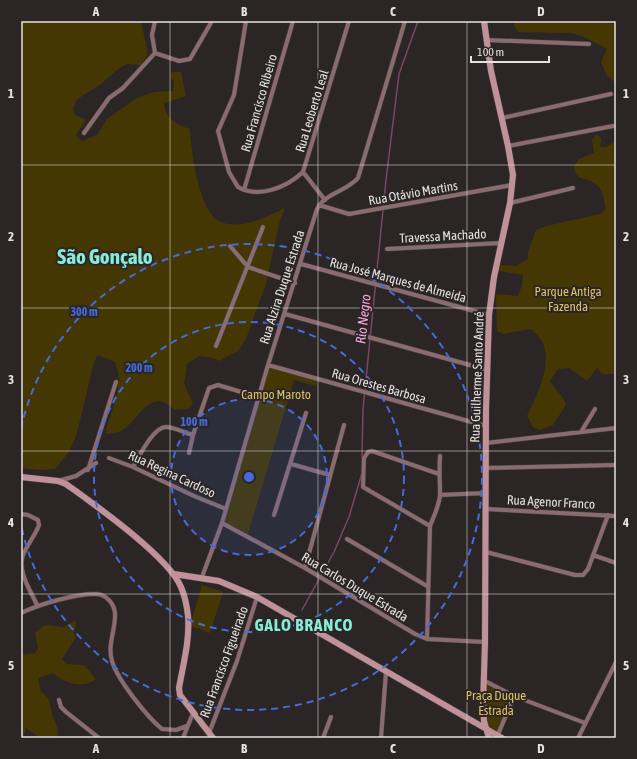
<svg xmlns="http://www.w3.org/2000/svg" width="637" height="759" font-family="'Asap Condensed',sans-serif">
  <style>
    .green { fill: #443703 }
    .lines { fill: none; stroke-linecap: round; stroke-linejoin: round }
    .stream { stroke: #794569; stroke-width: 1.5 }
    .street-casing { stroke: #494443; stroke-width: 5 }
    .secondary-casing { stroke: #494443; stroke-width: 7 }
    .street { stroke: #896b70; stroke-width: 4 }
    .secondary { stroke: #c19199; stroke-width: 6 }
    .grid { fill: none; stroke: #e4e1e0; stroke-width: 1; stroke-opacity: 0.55 }
    .ring { fill: none; stroke: #456bda; stroke-width: 2; stroke-dasharray: 7 5 }
    .labels { text-anchor: middle; dominant-baseline: central; stroke-width: 4; stroke-linejoin: round; paint-order: stroke }
    .street-label { font-size: 13px; fill: #e4e1e0; stroke: #2b2625 }
    .park-label { font-size: 13px; fill: #dcc165; stroke: #2b2625 }
    .water-label { font-size: 14px; font-style: italic; fill: #f7a6dd; stroke: #2b2625 }
    .district-label { font-size: 17px; font-weight: bold; letter-spacing: 1px; fill: #87ecd7; stroke: #2b2625 }
    .town-label { font-size: 21px; font-weight: bold; fill: #87ecd7; stroke: #2b2625 }
    .centre { fill: #456bda; stroke: #2b2625; stroke-width: 2 }
    .ring-label { font-size: 12px; text-anchor: middle; font-weight: bold; fill: #456bda; stroke: #2b2625; stroke-width: 4; stroke-linejoin: round; paint-order: stroke }
    .neatline { fill: none; stroke: #e4e1e0; stroke-width: 1.5 }
    .grid-label { font-size: 13px; text-anchor: middle; font-weight: bold; fill: #e4e1e0 }
  </style>
  <rect width="100%" height="100%" fill="#2b2625"/>
  <path class="green" d="M21,21H141L148,54L141,65L127,64L118,69L101,84L76,100L73,109L75,115L86,120L76,135L82,141L98,134L107,119L137,98L154,92L173,91L174,82L170,77L172,72H181L186,96L164,103C165,118 177,125 190,129C191,150 199,214 221,222C242,230 266,217 285,208L280,220L266,284L246,339L238,351L219,361L213,358L199,356L187,364L184,384L193,403L188,409L175,410C150,385 140,420 121,431C117,433 110,433 105,434C111,409 125,388 115,362L98,355L94,362L77,433L69,452L55,469L40,470L21,468Z
    M515,21H581L616,24V83L607,76L601,62L607,49L584,37L572,33L518,32L514,26Z
    M597,134L601,139L600,147H606L616,141V376L615,374H602L597,368L587,381L569,368L558,369L550,381C555,390 563,395 566,405L553,425L540,430L533,427L527,416C537,395 552,367 543,343C541,338 535,333 531,329L503,334L497,331L496,294L518,296L522,285L523,275L499,271L500,265L516,266L528,259V252L536,230L546,226L600,214L606,209C604,200 603,188 594,183C584,176 577,183 574,166L579,159L594,153L592,140Z
    M269,367L318,380L316,386L294,380L248,534L225,522Z
    M202,585L223,592L210,633L190,626Z
    M75,621L76,625L74,633L76,637L62,659L66,664L84,665L96,679C83,690 65,683 53,673L38,678L41,692C52,700 49,702 52,713C54,723 60,727 57,738H40L26,728L23,738H21V655L35,653L38,649L35,633L45,625L64,627Z
    M483,680L512,696L498,735L485,728Z"/>
  <g class="lines">
    <path class="stream" d="M362,457L363,409L386,180L399,74L418,21
      M302,610L334,552L349,517L362,473"/>
    <g class="street-casing">
      <path id="street" d="M246,21L234,95L218,131L229,172L238,187C259,199 287,187 303,172
        M486,40L589,44
        M155,53L179,61L190,59L212,21
        M502,118L611,94
        M84,133L109,98L123,88L155,53L152,35L155,21
        M508,146L613,126
        M303,172L349,21
        M303,172L325,200
        M244,190L293,21
        M510,203L573,188
        M319,205L349,214L512,185
        M230,246L248,267L295,283
        M387,249L501,243
        M301,264L489,315
        M285,314L488,370
        M216,346L263,227
        M268,365L486,426
        M581,432L595,409
        M486,443L616,428
        M189,453L193,435L209,388L218,385L258,397
        M109,458L133,467L194,496L226,509
        M291,464L330,475
        M133,467C139,457 153,427 166,427C174,427 185,433 193,435
        M486,468L616,465
        M88,470L116,382
        M58,481L76,476L96,463
        M440,495L486,493
        M486,509L616,516
        M21,514L28,515L38,520L39,525C35,536 27,545 23,555C17,572 31,591 37,605
        M274,515L306,413
        M222,523L305,568L415,634L427,639L485,642
        M430,526L363,487L364,458L368,452L372,451L439,474
        M347,539L427,586
        M486,552L575,575H583L588,569L608,515
        M593,555L616,563
        M305,568L344,425
        M202,577L222,523L268,365L317,209C324,194 347,191 358,178L405,21
        M21,613C40,604 77,593 97,594C107,595 114,604 115,613C116,629 107,645 112,661C117,679 147,717 162,729L176,730L187,726
        M427,639L430,526C434,516 439,506 440,495C440,482 439,469 440,456
        M483,680L514,696L585,723
        M59,700L61,707L66,712L99,738
        M209,733L237,661L257,597
        M497,737L514,696
        M183,738L193,713
        M323,738L331,717
        M381,738L386,672
        M578,738L616,662"/>
    </g>
    <g class="secondary-casing">
      <path id="secondary" d="M484,21L491,71L508,146L513,175L510,203L494,277L489,315L486,409L485,642L483,706L484,721L489,738
        M21,477L58,481L66,484C95,505 168,556 181,587C185,596 187,607 188,616C190,640 183,665 179,688L180,695L213,738
        M174,574L219,581L257,597L502,738"/>
    </g>
    <use href="#street" class="street"/>
    <use href="#secondary" class="secondary"/>
  </g>
  <path class="grid" d="M170,21V738M318,21V738M467,21V738M21,165H616M21,308H616M21,451H616M21,594H616"/>
  <circle cx="249" cy="477" r="78" fill="#456bda" fill-opacity=".12"/>
  <g class="ring">
    <circle cx="249" cy="477" r="78"/>
    <circle cx="249" cy="477" r="155"/>
    <path d="M21 429A233 233 0 1 1 21 525"/>
  </g>
  <g class="labels">
    <g class="street-label">
      <text transform="translate(259 103) rotate(-74)">Rua Francisco Ribeiro</text>
      <text transform="translate(312 111) rotate(-73)">Rua Leoberto Leal</text>
      <text transform="translate(413 193) rotate(-10)">Rua Otávio Martins</text>
      <text transform="translate(443 236) rotate(-3)">Travessa Machado</text>
      <text transform="translate(398 280) rotate(15)">Rua José Marques de Almeida</text>
      <text transform="translate(282 287) rotate(-72)">Rua Alzira Duque Estrada</text>
      <text transform="translate(477 377) rotate(-88)">Rua Guilherme Santo André</text>
      <text transform="translate(379 386) rotate(16)">Rua Orestes Barbosa</text>
      <text transform="translate(172 474) rotate(25)">Rua Regina Cardoso</text>
      <text transform="translate(551 502) rotate(3)">Rua Agenor Franco</text>
      <text transform="translate(355 587) rotate(31)">Rua Carlos Duque Estrada</text>
      <text transform="translate(224 662) rotate(-70)">Rua Francisco Figueirado</text>
    </g>
    <g class="park-label">
      <text x="568" y="291">Parque Antiga<tspan x="568" dy="15">Fazenda</tspan></text>
      <text x="276" y="394">Campo Maroto</text>
      <text x="496" y="695">Praça Duque<tspan x="496" dy="15">Estrada</tspan></text>
    </g>
    <g class="water-label">
      <text transform="translate(363 319) rotate(-84)">Rio Negro</text>
    </g>
    <g class="district-label">
      <text x="304" y="625">GALO BRANCO</text>
    </g>
    <g class="town-label">
      <text x="105" y="256">São Gonçalo</text>
    </g>
  </g>
  <circle cx="249" cy="477" r="6" class="centre"/>
  <g class="ring-label">
    <text x="84" y="316">300 m</text>
    <text x="139" y="372">200 m</text>
    <text x="194" y="426">100 m</text>
  </g>
  <rect width="637" height="759" fill="none" stroke="#2b2625" stroke-width="44"/>
  <path d="M471 56v6h78v-6" fill="none" stroke="#e4e1e0" stroke-width="2"/>
  <text x="477" y="56" font-size="12" fill="#e4e1e0" stroke="#2b2625" stroke-width="3" paint-order="stroke">100 m</text>
  <rect x="22" y="22" width="593" height="715" class="neatline"/>
  <g class="grid-label">
    <text x="96" y="16">A</text>
    <text x="244" y="16">B</text>
    <text x="393" y="16">C</text>
    <text x="541" y="16">D</text>
    <text x="11" y="98">1</text>
    <text x="626" y="98">1</text>
    <text x="11" y="241">2</text>
    <text x="626" y="241">2</text>
    <text x="11" y="384">3</text>
    <text x="626" y="384">3</text>
    <text x="11" y="527">4</text>
    <text x="626" y="527">4</text>
    <text x="11" y="670">5</text>
    <text x="626" y="670">5</text>
    <text x="96" y="753">A</text>
    <text x="244" y="753">B</text>
    <text x="393" y="753">C</text>
    <text x="541" y="753">D</text>
  </g>
</svg>
